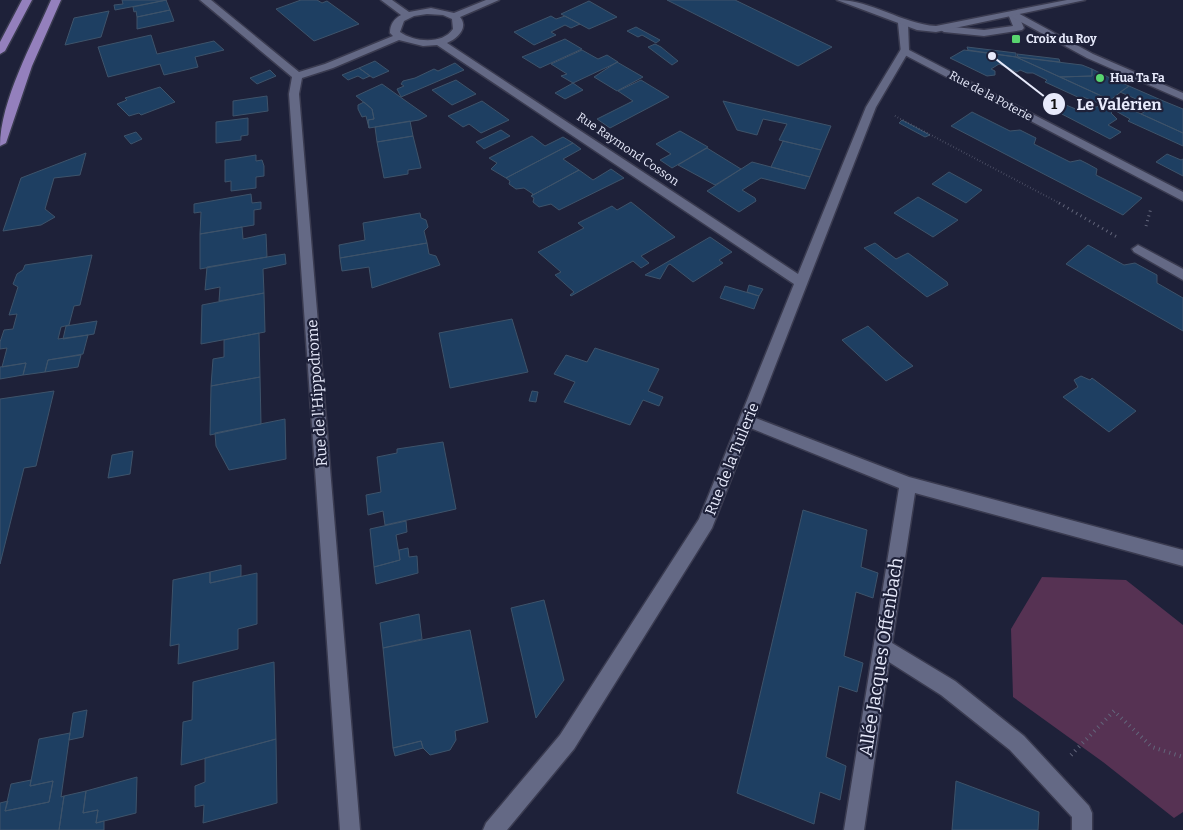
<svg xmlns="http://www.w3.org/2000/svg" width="1183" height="830" font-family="Bitter,serif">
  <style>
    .green { fill: #563253 }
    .building { fill: #1e3f62; stroke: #3e536a }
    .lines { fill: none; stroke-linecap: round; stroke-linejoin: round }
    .service-casing { stroke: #3a3b50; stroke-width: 3 }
    .minor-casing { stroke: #3a3b50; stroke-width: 3 }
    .tertiary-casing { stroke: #3a3b50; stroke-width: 3 }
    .secondary-casing { stroke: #3a3b50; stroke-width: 3 }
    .primary-casing { stroke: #3a3b50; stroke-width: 3 }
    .path-far2 { stroke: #63667b; stroke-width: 2; stroke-dasharray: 0.5 2.5; stroke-linecap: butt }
    .path-far1 { stroke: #63667b; stroke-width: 3; stroke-dasharray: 1 4; stroke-linecap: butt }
    .path { stroke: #63667b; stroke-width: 4; stroke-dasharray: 1 4.5; stroke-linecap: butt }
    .service { fill: #646985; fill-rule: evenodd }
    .minor { fill: #646985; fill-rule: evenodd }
    .tertiary { fill: #646985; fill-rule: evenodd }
    .secondary { fill: #646985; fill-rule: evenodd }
    .primary { fill: #9480bd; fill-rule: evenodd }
    .poi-dot { fill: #58d56f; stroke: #1e2139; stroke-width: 2 }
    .labels { text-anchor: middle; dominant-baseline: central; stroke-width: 4.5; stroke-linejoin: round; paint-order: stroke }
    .far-poi-label { font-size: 12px; font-weight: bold; fill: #e7eafb; stroke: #1e2139; text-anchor: start }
    .far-street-label { font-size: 12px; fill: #e7eafb; stroke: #1e2139 }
    .street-label { font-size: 15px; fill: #e7eafb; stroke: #1e2139 }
    .near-street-label { font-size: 18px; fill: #e7eafb; stroke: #1e2139 }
    .leader { fill: none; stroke: #e7eafb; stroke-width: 2 }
    .callout-dot { fill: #e7eafb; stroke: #1e2139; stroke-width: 2 }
    .mark-label { font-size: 15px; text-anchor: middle; font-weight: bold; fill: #111 }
    .callout-label { font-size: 16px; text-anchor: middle; font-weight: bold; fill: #e7eafb; stroke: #1e2139; stroke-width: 4.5; stroke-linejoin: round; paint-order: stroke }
  </style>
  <rect width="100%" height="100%" fill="#1e2139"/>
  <path class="green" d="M1042,577L1126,580L1183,625V812L1174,818L1103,762L1013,697L1011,629Z"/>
  <path class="building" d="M122,0H167L115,10L114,5L123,4Z
    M166,0L170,10L137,17L136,11L134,12L133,7Z
    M301,0H317L322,3L327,1L359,24L314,41L276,9Z
    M667,0H735L832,47L798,66Z
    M589,1L617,17L589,29L561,14Z
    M170,10L174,21L137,29V17Z
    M109,11L101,37L65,45L74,18Z
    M551,16L556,19L565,16L580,24L571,28L565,25L551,32L556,35L534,45L514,32Z
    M636,27L660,40L656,43L642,35L638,37L627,31Z
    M151,35L157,54L214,41L224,50L195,57L198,67L164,75L160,64L108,77L98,47Z
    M565,39L582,49L540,68L522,57Z
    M655,44L661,47L678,61L672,65L648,47Z
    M967,47L1016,53V57L968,50Z
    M582,50L598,59L607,55L618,62L573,83L561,76L567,74L551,64Z
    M964,50L1016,57L1183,133V146L1128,121L1130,119L1114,110L1111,113L1117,119L1108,125L1121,132L1110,139L1056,111L1066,105L1078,110L1086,105L1097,107L1101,104L1083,97L1082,99L1045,82L1047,80L1033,73H1027L1020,70L1017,72L999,64L991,69L995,71V75L987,76L950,58Z
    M1017,54L1059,59L1060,62L1018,57Z
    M1016,57L1082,65L1092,69V76L1060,77Z
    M375,61L389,71L373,78L359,68Z
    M617,62L643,77L617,91L594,77Z
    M455,63L464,70L401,97L397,89L404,86L401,84L403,81L415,78L434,69L438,71Z
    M359,68L370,76L363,79L358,76L348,80L342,75Z
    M1092,69L1108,77L1129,86L1110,100L1060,77L1092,76Z
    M270,70L276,76L257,84L250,78Z
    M456,80L476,94L452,105L432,90Z
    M641,80L669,97L610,128L597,119L633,101L618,91Z
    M573,83L583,90L565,99L555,93Z
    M382,84L427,116L419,120L369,128L368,120L374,119L372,109L356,96Z
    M1129,86L1161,100L1152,106L1120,92Z
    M160,87L175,102L141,115L139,113L129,116L117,104L127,100L125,98Z
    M267,96L268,111L233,116V101Z
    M1161,100L1183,109V133L1141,114Z
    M482,101L509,120L481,133L469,124L463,127L448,116Z
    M723,101L831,126L821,150L779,140L787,124L763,119L757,135L737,130Z
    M364,102L372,109L374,119L368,120L369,128L366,116L362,117L358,109V105Z
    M972,112L1010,131L1020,130L1036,138L1034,144L1070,162L1080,160L1088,164L1097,169L1096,175L1142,198L1123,215L951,126Z
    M248,118V135L241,136V140L216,143V122Z
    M902,120L930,135L925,137L899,123Z
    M410,121L413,136L377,142L375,127Z
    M501,130L510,136L484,149L476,142Z
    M680,131L708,147L672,168L660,160L671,154L656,144Z
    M136,132L142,139L131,144L124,136Z
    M413,136L421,168L408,170V174L384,178L377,142Z
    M532,136L545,146L563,137L573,143L506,178L491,169L497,163L489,158Z
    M783,141L821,150L810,177L771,167Z
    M573,143L581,149L563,159L579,170L531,196L533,194L524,188L516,189L509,184L510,181L506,178Z
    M707,148L741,169L715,185L678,165Z
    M86,153L80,175L54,178L45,209L55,217L41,225L3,231L21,178Z
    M1167,154L1181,160L1183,159V176L1156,162Z
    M256,155V161L262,160L264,166V176L256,177V188L231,191V181L225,182V160Z
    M752,162L771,167L810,177L805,189L761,178L742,190L755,198L756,201L739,212L707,191Z
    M611,169L624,178L559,210L551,204L539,207L533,202L534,198L531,196L579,170L593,180Z
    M949,172L982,190L966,203L932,184Z
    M251,194L252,203L261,202V209L254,210V225L200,234L201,212L194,213V204Z
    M918,197L958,220L933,237L894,213Z
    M631,202L675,237L641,256L649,263L641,268L633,261L571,296L570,295L574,292L555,275L561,272L538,252L584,228L578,223L612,206L617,210Z
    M420,213L421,218L426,220L428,227L424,231L427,243L340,258L339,245L365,240L363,223Z
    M242,227L243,239L266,234L267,257L200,269V234Z
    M710,237L732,252L719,260L723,263L693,282L670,264L668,265L660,279L645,275Z
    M427,243L429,254L436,256L440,265L372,288L369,267L342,271L340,258Z
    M875,243L896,259L908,253L947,282L948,285L927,297L864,248Z
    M1088,245L1124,265L1135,263L1157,275V283L1183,298V331L1066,264Z
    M285,254L286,264L263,269L264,293L219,301L220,287L205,290L207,267Z
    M92,255L80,305L74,306L69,325L61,327L58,339L88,335L83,354L48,360L45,372L23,375L26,363L2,367L7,348L0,349V342L4,330L13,329L17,314L9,315L18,287L13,284L17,274L23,270L25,265Z
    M749,285L763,289L759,296L747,292Z
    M725,286L759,296L754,309L720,298Z
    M264,293L265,332L201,344L202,305Z
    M512,319L528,372L450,388L439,333Z
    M97,321L94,334L63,339L66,326Z
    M868,326L901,356L913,366L886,381L842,340Z
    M259,333L260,377L211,386L213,359L224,357V340Z
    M595,348L659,369L648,391L663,397L659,406L643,400L630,425L564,402L575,382L554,374L566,355L587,362Z
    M81,355L78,367L45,372L48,360Z
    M26,363L23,375L0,379V367Z
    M1081,376L1090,380L1092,378L1136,411L1109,432L1063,397L1078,387L1074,380Z
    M260,377L261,424L210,435L211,386Z
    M54,391L36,466L24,468L0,564V399Z
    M532,391L538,392L536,402L529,401Z
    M285,419L286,459L229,470L216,446L215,433Z
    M443,442L456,509L385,525L383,511L368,515L366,495L381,492L377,457L397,453V449Z
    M133,451L130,474L108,478L112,455Z
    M803,510L867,530L861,567L878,573L873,598L856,592L844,656L863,663L857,692L839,686L826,757L846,766L840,800L820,792L814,824L737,793Z
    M406,521L407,532L396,535L400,560L374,567L370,529Z
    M408,548L409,557L417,556L418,573L376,584L374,567L400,560L399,550Z
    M241,565V576L210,583V572Z
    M210,572V583L257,573V624L238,629V649L178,664L179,644L170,646L173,580Z
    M544,600L564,680L536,718L511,608Z
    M419,614L422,639L383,648L380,623Z
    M470,630L488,722L455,731L456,740L450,750L430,755L423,748L421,741L393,748L383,648Z
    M274,662L276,739L181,765L183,722L192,720L193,682Z
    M87,710L83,737L69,740L73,713Z
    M70,733L61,797L64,796L59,830H0V803L8,801L5,811L49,802L53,781L30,786L39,739Z
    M276,739L277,803L203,823L204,805L195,807V786L205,782V758Z
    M421,741L423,748L395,756L393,748Z
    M137,777L136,813L96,823L98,810L83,813L86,791Z
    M31,780L30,786L53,781L49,802L5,811L11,784Z
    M956,781L1039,812L1038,830H952Z
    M86,791L83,813L98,810L96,823L104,821V830H59L64,796Z"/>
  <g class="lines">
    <g class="service-casing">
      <path id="service" d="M1013,11L1018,14L1024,28L1022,30L984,36L944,32L939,29L944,26L984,30L1013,26L1008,14Z
        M1138,245L1183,269V280L1134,252L1132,249Z
        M748,415L909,477L1183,550V566L915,493L892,643L955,681L1024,736L1089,806L1092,813V830H1072V817L1010,750L941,695L889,662L864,830H844L899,488L743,425L740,421L743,417Z"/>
    </g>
    <g class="minor-casing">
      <path id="minor" d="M200,0H211L299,72L325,64L393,36L390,33C390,24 394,19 401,15L381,0H392L409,12L431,8L454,13L486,0H499L460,17C469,28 457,39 447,43L798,274L866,107L901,49L909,51L876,107L712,528L574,749L507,830H483L486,823L560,735L699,519L794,284L437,45L423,46L399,40L333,68L302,78L299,94L360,830H340L289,94L292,77ZM427,14L443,15L452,19L453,29C442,45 414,42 400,32L404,21L414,16Z"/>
    </g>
    <g class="tertiary-casing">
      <path id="tertiary" d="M1010,12H1016L1093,54L1183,93V100L1087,58L1010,16Z
        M903,20L908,23L909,50L1183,192V201L901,53L898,23Z"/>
    </g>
    <g class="secondary-casing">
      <path id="secondary" d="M837,0C872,0 902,24 936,26L1067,0H1085L936,32L917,30Z"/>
    </g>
    <g class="primary-casing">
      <path id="primary" d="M22,0H32L5,51L0,54V42Z
        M51,0H61L32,66L6,143L0,146C0,101 33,42 51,0Z"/>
    </g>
    <path class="path-far2" d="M895,116L1061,204"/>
    <path class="path-far1" d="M1059,203L1117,237
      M1146,226L1151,208"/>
    <path class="path" d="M1071,755L1114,711L1152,747L1183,757"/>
    <use href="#service" class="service"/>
    <use href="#minor" class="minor"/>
    <use href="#tertiary" class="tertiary"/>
    <use href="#secondary" class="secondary"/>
    <use href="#primary" class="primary"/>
  </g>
  <g class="poi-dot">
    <rect x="1011" y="34" width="10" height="10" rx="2.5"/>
    <circle cx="1100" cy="78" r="5"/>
  </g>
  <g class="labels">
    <g class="far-poi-label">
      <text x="1026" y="39">Croix du Roy</text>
      <text x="1110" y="78">Hua Ta Fa</text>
    </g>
    <g class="far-street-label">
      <text transform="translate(991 96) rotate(28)">Rue de la Poterie</text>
      <text transform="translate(628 149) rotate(34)">Rue Raymond Cosson</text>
    </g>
    <g class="street-label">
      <text transform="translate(317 393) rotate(-94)">Rue de l'Hippodrome</text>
      <text transform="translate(732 459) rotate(-68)">Rue de la Tuilerie</text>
    </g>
    <g class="near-street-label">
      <text transform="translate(881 657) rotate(-81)">Allée Jacques Offenbach</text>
    </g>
  </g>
  <path class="leader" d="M992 56L1054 104"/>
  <g class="callout-dot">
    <circle cx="992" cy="56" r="5"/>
    <circle cx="1054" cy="104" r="12"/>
  </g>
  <g class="mark-label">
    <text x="1054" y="109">1</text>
  </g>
  <g class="callout-label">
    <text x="1119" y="110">Le Valérien</text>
  </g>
</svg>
